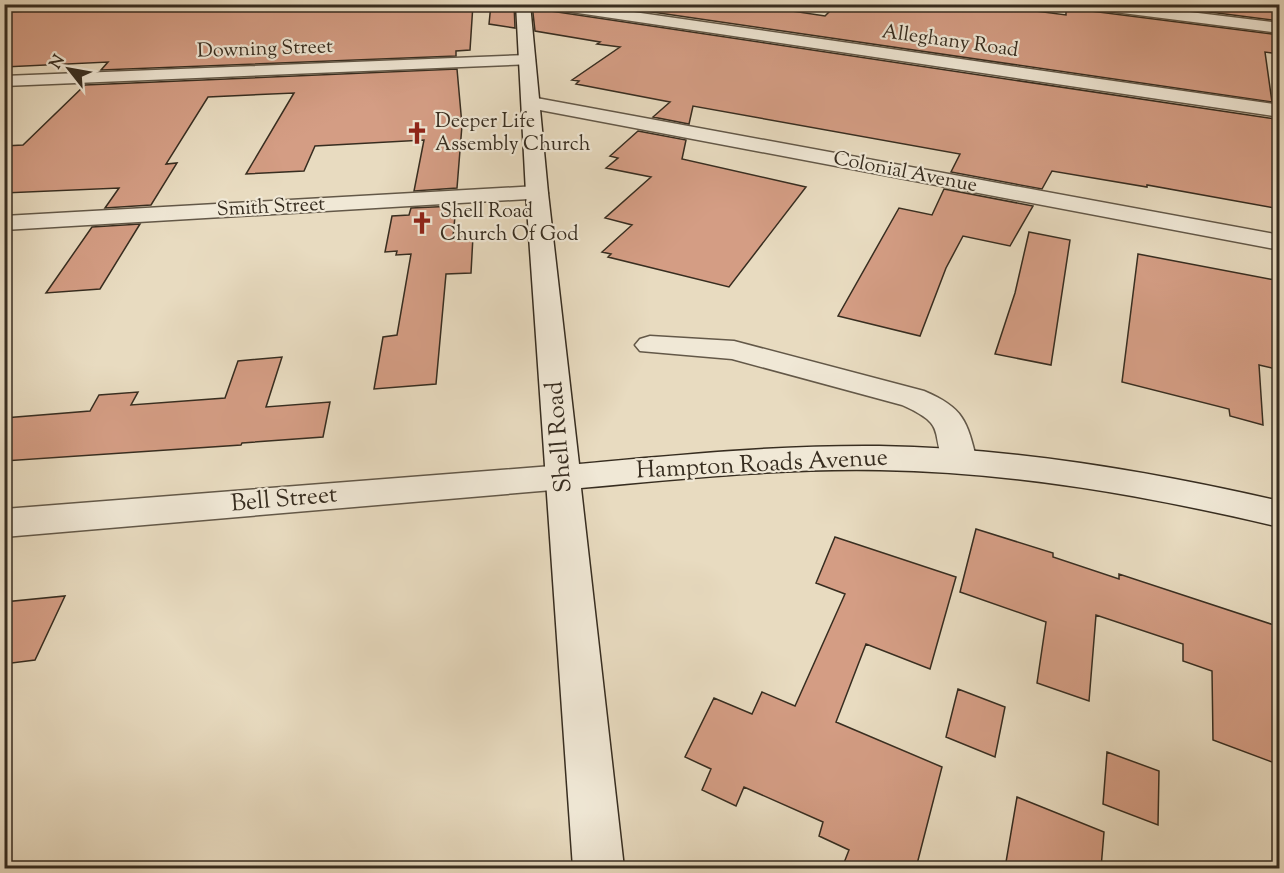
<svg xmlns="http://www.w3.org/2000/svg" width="1284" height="873" font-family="'Sorts Mill Goudy',serif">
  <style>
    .building { fill: #d49d84; stroke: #372d20; stroke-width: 1.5 }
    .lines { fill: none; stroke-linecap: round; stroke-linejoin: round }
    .street-casing { stroke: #635848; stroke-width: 3 }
    .secondary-casing { stroke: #372d20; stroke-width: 3 }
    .street { fill: #f0e8d6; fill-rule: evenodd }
    .secondary { fill: #f0e8d6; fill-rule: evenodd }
    .labels { text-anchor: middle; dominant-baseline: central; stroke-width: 4.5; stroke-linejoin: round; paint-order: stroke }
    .far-street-label { font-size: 20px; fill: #372d20; stroke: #f0e8d6 }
    .far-poi-label { font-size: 20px; fill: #372d20; stroke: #f0e8d6; text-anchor: start }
    .street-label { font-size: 24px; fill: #372d20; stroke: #f0e8d6 }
  </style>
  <rect width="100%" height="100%" fill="#e8dbc0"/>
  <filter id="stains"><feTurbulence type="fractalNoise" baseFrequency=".00333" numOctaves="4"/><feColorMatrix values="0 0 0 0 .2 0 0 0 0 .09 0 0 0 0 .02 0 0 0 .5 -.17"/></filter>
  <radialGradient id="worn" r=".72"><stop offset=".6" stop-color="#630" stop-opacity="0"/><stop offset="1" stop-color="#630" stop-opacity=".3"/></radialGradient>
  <path class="building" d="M198,4H473L470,50L456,51V56L101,70L108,62L4,67V12Z
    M491,4H514L515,28L489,24Z
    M532,4L544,10L1275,119L1280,144V209L1147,185V187L1052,171L1042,189L951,172L960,154L693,106L689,124L653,117L670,102L576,84L579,81L572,80L620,47L597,44L600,42L535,31Z
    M597,4H746L825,16L837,4H981L1066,15V4H1074L1083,10L1280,35V54L1265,52L1272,102Z
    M1147,4H1241L1280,9V21Z
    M457,69L462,125L457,188L414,191L424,140L315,146L304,171L246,174L294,93L208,97L166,164L177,163L151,205L105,208L119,188L4,193V146L23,145L85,85Z
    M638,131L686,140L682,159L806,187L729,287L608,257L611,254L602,252L632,225L605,218L651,177L606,168L618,158L610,156Z
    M944,189L1033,206L1010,246L963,236L946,268L920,336L838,316L899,208L932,215Z
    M456,206L453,237L473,236L471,273L446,274L436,384L374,389L383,337L397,335L411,254L396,255L397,251L385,252L392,216L409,215L411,208Z
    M140,224L100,289L46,293L92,227Z
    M1029,232L1070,240L1051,365L995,354L1015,293Z
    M1138,254L1280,281V370L1259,365L1263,425L1230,416L1229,409L1122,382Z
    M282,357L266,407L330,402L323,437L242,443L241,445L4,461V418L90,411L99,395L138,392L131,405L225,398L238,361Z
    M976,529L1053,553V557L1119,579V574L1280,627V765L1213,740L1212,671L1183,661V644L1096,615L1089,701L1037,683L1046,622L960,592Z
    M835,537L956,577L930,669L866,644L836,722L942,767L916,868H842L849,850L819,836L823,822L744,787L736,806L702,790L711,769L685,757L714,698L752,714L762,692L795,706L845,594L816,583Z
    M65,596L35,660L4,664V602Z
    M958,689L1005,707L995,757L946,737Z
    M1107,752L1159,771L1158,825L1103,804Z
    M1017,797L1104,832L1101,868H1005Z"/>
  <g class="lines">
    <g class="street-casing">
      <path id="street" d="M537,4H578L1280,105V117L544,8Z
        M1076,4H1124L1280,23V33L1083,8Z
        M527,55L533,56L535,60L533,64L4,86V76Z
        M531,97L1280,235V250L524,107L522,103L524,99Z
        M537,186L545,188L548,193L545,198L4,230V216Z
        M650,336L734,341L924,391C964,408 967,421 977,461L972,469L960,473L948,469C927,434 952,427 902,405L732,359L640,351L635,345L640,339Z
        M564,465L576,468L581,477L576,486L564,489L4,537V509Z"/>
    </g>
    <g class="secondary-casing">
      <path id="secondary" d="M516,4H530L548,193L579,464C678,455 778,445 879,446C1014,448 1148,471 1280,501V527C1148,496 1015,472 880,470C780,468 681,479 581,488L624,868H573L526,193Z"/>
    </g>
    <use href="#street" class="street"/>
    <use href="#secondary" class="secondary"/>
  </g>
  <defs>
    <g id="church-bare" transform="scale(1.8)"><path d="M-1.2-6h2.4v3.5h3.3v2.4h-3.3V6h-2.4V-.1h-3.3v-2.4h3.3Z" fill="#8f2418" stroke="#f0e8d6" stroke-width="2.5" paint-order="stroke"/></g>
  </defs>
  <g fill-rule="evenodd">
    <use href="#church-bare" x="417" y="133"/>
    <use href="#church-bare" x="422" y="223"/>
  </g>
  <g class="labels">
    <g class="far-street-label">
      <text transform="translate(950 42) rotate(8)">Alleghany Road</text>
      <text transform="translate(265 50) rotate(-2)">Downing Street</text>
      <text transform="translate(905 173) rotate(11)">Colonial Avenue</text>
      <text transform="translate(271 208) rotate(-3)">Smith Street</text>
    </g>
    <g class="far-poi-label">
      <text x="435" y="122">Deeper Life<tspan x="435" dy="23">Assembly Church</tspan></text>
      <text x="440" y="212">Shell Road<tspan x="440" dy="23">Church Of God</tspan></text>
    </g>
    <g class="street-label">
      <text transform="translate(560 437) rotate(-95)">Shell Road</text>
      <text transform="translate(762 465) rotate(-3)">Hampton Roads Avenue</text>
      <text transform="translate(284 500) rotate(-5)">Bell Street</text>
    </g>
  </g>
  <rect width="1284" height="873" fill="none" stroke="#e8dbc0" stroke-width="24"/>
  <rect x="6" y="6" width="1272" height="861" fill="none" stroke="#372d20" stroke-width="3"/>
  <rect x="12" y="12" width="1260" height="849" fill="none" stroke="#372d20" stroke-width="1.5"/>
  <g transform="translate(69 69) rotate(301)" stroke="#f0e8d6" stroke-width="4.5" paint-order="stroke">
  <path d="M0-4.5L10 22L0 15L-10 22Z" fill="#372d20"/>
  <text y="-9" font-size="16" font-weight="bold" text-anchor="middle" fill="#372d20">N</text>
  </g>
  <rect width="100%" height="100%" filter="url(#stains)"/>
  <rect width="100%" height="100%" fill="url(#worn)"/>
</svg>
